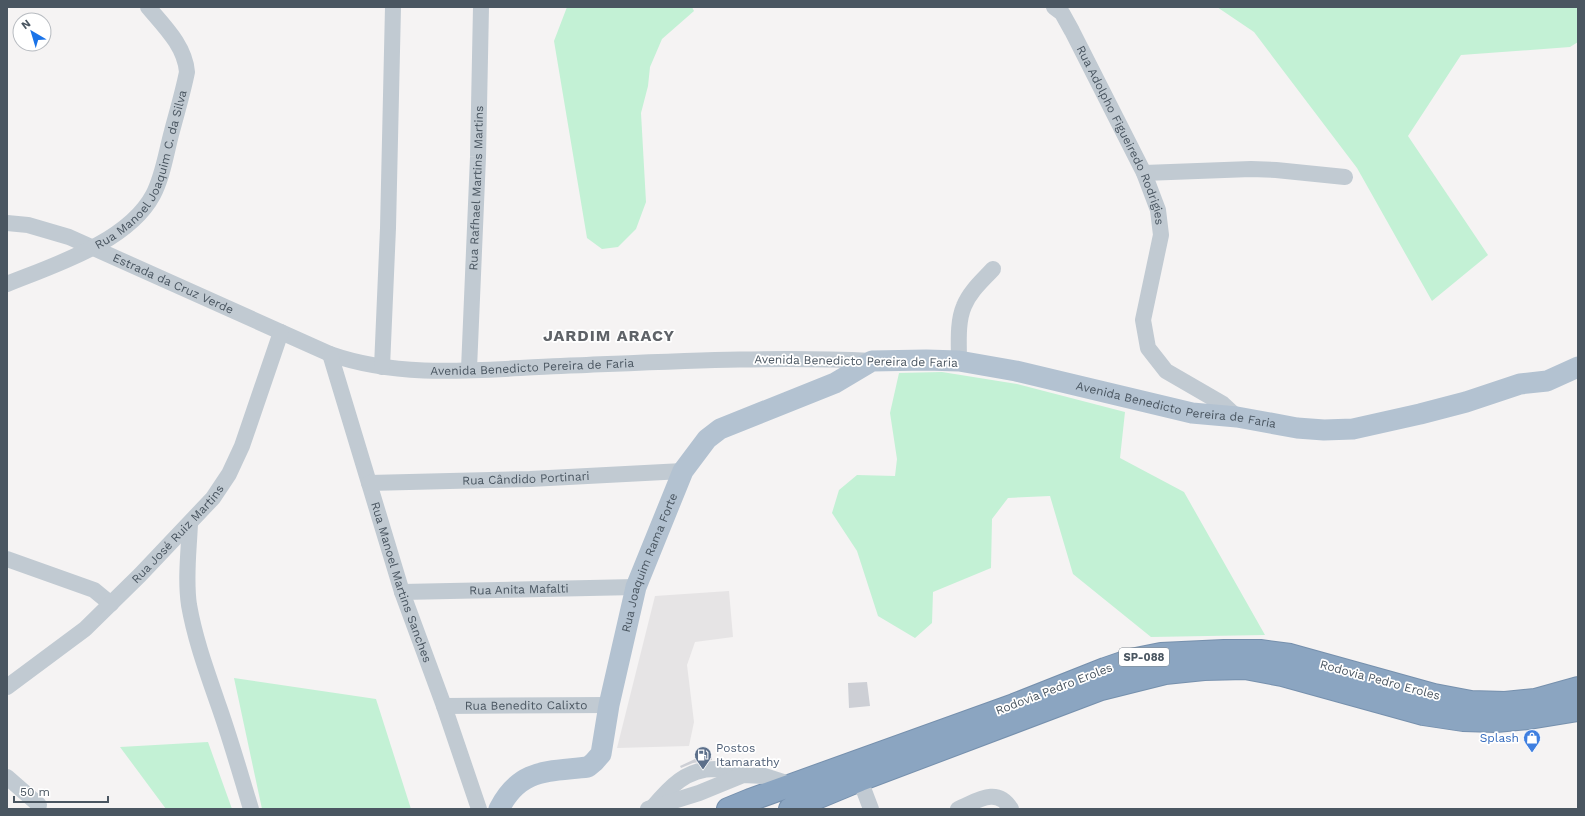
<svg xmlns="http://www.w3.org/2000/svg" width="1585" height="816" font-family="'Work Sans',sans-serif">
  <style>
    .education { fill: #e6e4e5 }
    .green { fill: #c3f1d5 }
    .building { fill: #cdcfd5 }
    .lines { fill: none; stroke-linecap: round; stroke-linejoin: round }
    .highway-casing { stroke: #7690ad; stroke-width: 24 }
    .minor { stroke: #c1cad2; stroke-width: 16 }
    .major { stroke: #b3c2d1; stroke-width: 21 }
    .highway { stroke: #8ba5c1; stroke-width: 22 }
    .labels { text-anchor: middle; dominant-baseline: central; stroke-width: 3.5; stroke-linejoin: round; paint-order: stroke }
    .shield { fill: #fff; stroke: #808990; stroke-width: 1 }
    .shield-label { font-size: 11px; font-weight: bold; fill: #4a5661 }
    .street-label { font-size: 12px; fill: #4a5661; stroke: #fff }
    .shop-label { font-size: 12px; fill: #366cbe; stroke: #fff; text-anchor: end }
    .service-label { font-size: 12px; fill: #4e5e75; stroke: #fff; text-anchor: start }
    .district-label { font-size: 16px; font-weight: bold; letter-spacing: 1px; fill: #5f6368; stroke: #fff }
  </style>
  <rect width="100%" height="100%" fill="#f5f3f3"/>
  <path class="education" d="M729,591L733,637L695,642L687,665L694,722L689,746L617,748L655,596Z"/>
  <path class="green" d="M567,7H692L694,11L662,39L650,67L648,86L641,113L646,202L636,229L618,247L602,249L587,238L554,41Z
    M1217,7H1578V42L1570,47L1461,55L1408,136L1488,255L1432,301L1357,168L1254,32Z
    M942,372L1017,384L1125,412L1120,458L1184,492L1265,635L1151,637L1073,574L1050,496L1008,498L992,519L991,568L933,592L932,623L915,638L878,616L857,551L832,513L839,490L857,475L895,476L897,459L890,413L899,373Z
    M234,678L376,699L411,809H262Z
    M208,742L232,809H166L120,747Z"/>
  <path class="building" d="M867,682L870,706L849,708L848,683Z
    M710,752L712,760L693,763L681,768L680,766Z"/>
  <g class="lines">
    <g class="highway-casing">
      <path id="highway" d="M728,809L750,800L1014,705L1105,669L1131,660L1161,654L1224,651H1260L1290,655L1434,695L1471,702L1505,703L1535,700L1578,688
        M790,809L860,780L1101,689L1165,673L1204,669L1245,668L1282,675L1423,714L1463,720L1496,721L1529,718L1578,710"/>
    </g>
    <g class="minor">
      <path id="s1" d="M1054,7L1062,13L1072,31L1144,173L1158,210L1161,235L1143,320L1148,348L1166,371L1223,404L1237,417"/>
      <path d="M1144,173L1251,169L1276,170L1345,177"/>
      <path id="s2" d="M7,223L28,225L69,237L330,354C404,380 484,369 561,366C664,362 768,356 872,361"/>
      <path id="s3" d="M7,284C54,265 128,242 153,195C163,176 166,153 172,131C177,112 183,92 187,72C185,46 164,26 148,7"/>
      <path id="s4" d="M330,354L402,592L444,706L479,809"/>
      <path d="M959,361C959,344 957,322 964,306C970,291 983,280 993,269"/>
      <path d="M382,367L388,228L393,7"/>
      <path id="s5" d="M469,369L478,157L481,7"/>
      <path id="s6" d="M369,483L530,479L683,471"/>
      <path d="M190,523C189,550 185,578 189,605C195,639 206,669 217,701C230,737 240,773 251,809"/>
      <path d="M7,559L94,590L111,604"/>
      <path id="s7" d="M402,592L636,587"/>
      <path id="s8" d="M7,687L85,629L140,575L213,498L229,474L242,446L281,332"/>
      <path id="s9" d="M444,706L609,705"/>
      <path d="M7,777L39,805"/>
      <path d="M860,780L871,809"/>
      <path d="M653,807C670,787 686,769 715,769C724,770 734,773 743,775"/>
      <path d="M648,809L699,793L743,775L765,776L793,785"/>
      <path d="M958,809C977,801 997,786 1011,809"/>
    </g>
    <path class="major" id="s10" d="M499,809C520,768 547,772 588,767L594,762L601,754L609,705L636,587L683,471L707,439L720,429L835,383L872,361L926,360L959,361L1016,371L1192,413L1237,417L1297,428L1324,430L1353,429L1420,414L1466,402L1520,384L1547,381L1578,367"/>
    <use href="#highway" class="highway"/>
  </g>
  <defs>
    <g id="shop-pin" transform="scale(0.9)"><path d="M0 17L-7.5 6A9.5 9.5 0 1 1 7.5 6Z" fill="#3f7fe0" stroke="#fff"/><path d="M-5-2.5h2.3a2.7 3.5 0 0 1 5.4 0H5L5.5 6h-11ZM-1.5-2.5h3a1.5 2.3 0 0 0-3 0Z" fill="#fff"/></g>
    <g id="fuel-pin" transform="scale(0.9)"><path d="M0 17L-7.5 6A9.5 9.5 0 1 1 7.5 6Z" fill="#5c6f8a" stroke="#fff"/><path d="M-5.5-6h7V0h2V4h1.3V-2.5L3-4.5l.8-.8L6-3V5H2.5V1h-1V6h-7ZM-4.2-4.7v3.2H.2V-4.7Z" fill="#fff"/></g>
  </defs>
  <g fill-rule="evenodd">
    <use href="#shop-pin" x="1532" y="738"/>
    <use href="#fuel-pin" x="703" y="755"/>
  </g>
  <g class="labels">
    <rect class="shield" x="1119" y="648" width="50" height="18" rx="3"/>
    <g class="shield-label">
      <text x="1144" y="657">SP-088</text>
    </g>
    <g class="street-label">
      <text stroke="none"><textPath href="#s1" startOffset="146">Rua Adolpho Figueiredo Rodrigies</textPath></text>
      <text stroke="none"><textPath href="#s3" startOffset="190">Rua Manoel Joaquim C. da Silva</textPath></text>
      <text stroke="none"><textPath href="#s5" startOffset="181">Rua Rafhael Martins Martins</textPath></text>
      <text stroke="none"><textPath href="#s2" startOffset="178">Estrada da Cruz Verde</textPath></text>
      <text transform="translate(856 361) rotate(1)">Avenida Benedicto Pereira de Faria</text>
      <text stroke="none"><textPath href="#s2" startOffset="554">Avenida Benedicto Pereira de Faria</textPath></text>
      <text stroke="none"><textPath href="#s10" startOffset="951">Avenida Benedicto Pereira de Faria</textPath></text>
      <text stroke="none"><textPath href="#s6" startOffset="157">Rua Cândido Portinari</textPath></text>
      <text stroke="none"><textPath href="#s8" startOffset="230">Rua José Ruiz Martins</textPath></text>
      <text stroke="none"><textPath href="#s10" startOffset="321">Rua Joaquim Rama Forte</textPath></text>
      <text stroke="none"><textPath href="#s4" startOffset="239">Rua Manoel Martins Sanches</textPath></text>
      <text stroke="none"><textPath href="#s7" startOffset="117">Rua Anita Mafalti</textPath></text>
      <text transform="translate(1380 680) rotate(15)">Rodovia Pedro Eroles</text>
      <text transform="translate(1054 689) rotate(-21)">Rodovia Pedro Eroles</text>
      <text stroke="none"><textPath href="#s9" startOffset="82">Rua Benedito Calixto</textPath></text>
    </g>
    <g class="shop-label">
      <text x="1519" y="738">Splash</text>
    </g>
    <g class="service-label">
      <text x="716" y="748">Postos<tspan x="716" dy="14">Itamarathy</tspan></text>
    </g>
    <g class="district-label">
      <text x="609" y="335">JARDIM ARACY</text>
    </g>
  </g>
  <rect width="1585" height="816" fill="none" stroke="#4a5661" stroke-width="16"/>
  <g transform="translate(32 32) rotate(322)"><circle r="19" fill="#ffffff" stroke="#b7bbc0"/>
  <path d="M0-3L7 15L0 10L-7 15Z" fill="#1a73e8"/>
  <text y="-6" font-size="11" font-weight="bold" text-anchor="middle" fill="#4a5661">N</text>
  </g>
  <path d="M14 796v6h94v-6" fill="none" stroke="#4a5661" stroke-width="2"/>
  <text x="20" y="796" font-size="12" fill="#4a5661" stroke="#ffffff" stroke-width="3" paint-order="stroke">50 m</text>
</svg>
